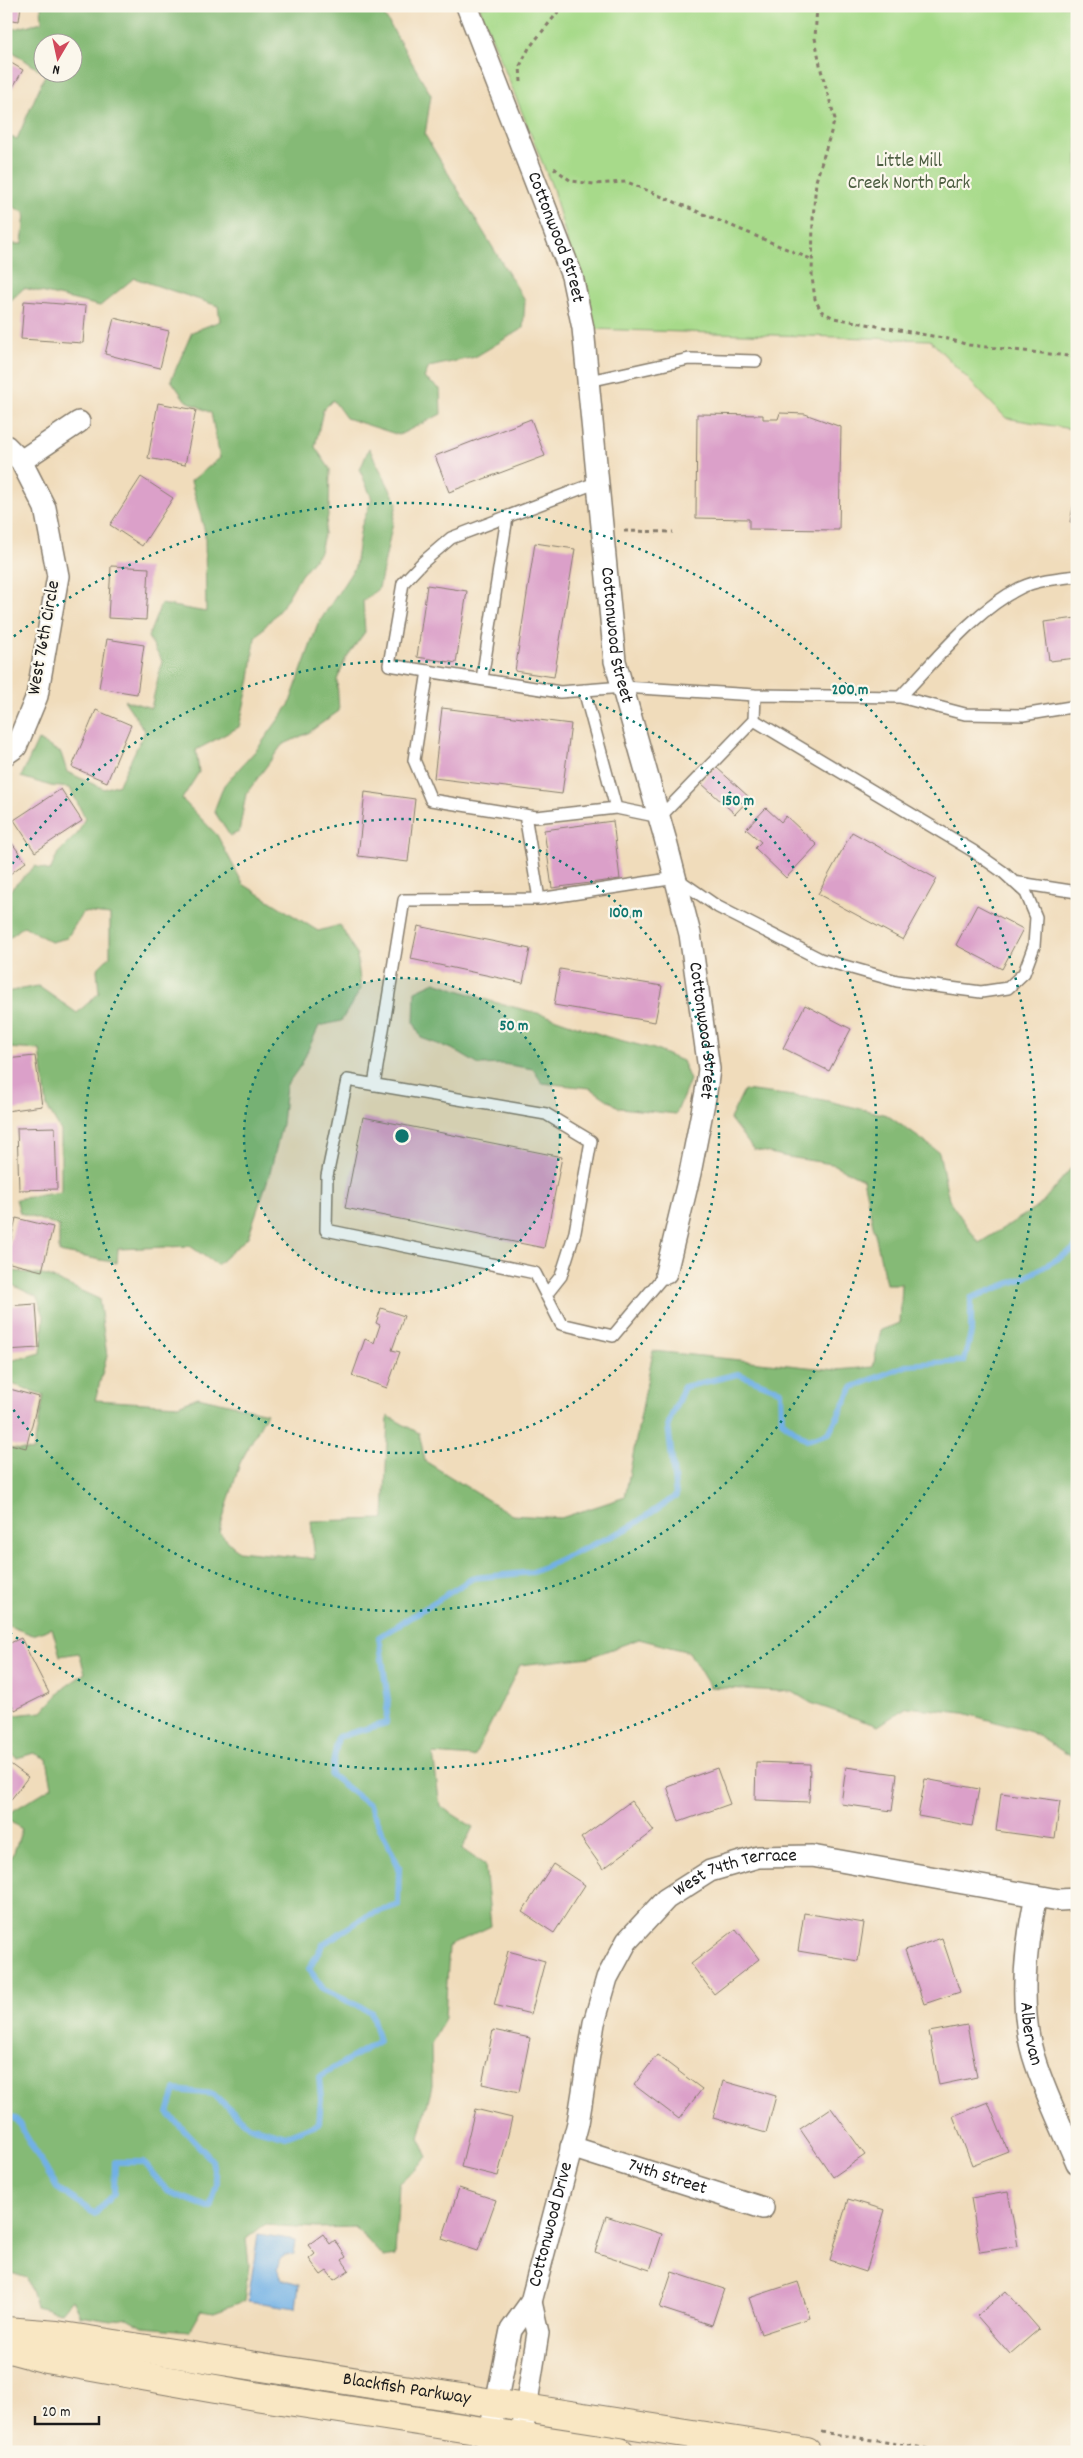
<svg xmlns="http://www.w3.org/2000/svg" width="1083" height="2458" font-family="Dekko,sans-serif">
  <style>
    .green { fill: #a7da8a; stroke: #627b53 }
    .forest { fill: #85ba76; stroke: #506b49 }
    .water { fill: #72b1e5; stroke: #476680 }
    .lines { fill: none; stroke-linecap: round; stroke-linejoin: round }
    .stream { stroke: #72b1e5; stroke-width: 6 }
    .building { fill: #dba0c9 }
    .lane-casing { stroke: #867c6c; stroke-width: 14 }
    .street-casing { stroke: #867c6c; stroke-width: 24 }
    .secondary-casing { stroke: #867c6c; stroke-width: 30 }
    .path { stroke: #867c6c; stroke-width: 3; stroke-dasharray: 4 4; stroke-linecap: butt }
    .lane { stroke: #fff; stroke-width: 11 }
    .street { stroke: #fff; stroke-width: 21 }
    .secondary { stroke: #f9e7c3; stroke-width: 28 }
    .ring { fill: none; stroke: #0f766e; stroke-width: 2.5; stroke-dasharray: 2.5 5 }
    .labels { text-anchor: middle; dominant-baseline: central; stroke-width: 4.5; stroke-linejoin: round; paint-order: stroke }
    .park-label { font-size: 19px; fill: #4d5e42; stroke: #fbf7ec }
    .street-label { font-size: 19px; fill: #1c1c1c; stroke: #fbf7ec }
    .centre { fill: #0f766e; stroke: #fbf7ec; stroke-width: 2.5 }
    .ring-label { font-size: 15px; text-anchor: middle; font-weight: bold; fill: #0f766e; stroke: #fbf7ec; stroke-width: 4.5; stroke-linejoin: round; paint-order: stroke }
  </style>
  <rect width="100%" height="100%" fill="#fbf7ec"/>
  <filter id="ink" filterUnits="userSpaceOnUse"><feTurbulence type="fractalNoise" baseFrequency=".02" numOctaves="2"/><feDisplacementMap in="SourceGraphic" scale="10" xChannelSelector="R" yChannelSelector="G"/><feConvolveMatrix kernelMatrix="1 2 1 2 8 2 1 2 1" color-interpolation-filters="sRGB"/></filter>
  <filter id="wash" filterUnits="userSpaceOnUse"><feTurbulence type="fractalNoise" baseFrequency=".0096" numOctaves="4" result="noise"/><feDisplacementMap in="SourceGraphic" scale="20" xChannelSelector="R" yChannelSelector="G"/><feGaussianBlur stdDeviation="1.12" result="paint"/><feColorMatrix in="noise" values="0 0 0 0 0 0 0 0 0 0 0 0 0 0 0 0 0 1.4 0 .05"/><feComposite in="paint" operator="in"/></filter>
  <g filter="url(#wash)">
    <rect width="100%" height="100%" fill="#f0dcbb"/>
    <path class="green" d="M479,6H1077V430L1006,418L930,340L591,329L553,189Z"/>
    <path class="forest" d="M41,6H379L431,95L425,135L525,301L523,328L475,357L429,367L424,378L440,389L441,414L399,435L346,418L333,400L323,410L315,447L330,469L329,511L320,552L301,575L282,607L255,638L250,679L239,727L196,750L199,772L182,799L217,835L243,884L318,931L340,925L357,955L361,989L341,1021L319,1026L301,1065L286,1086L282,1124L270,1173L248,1237L217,1265L190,1246L118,1249L117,1263L59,1252V1226L20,1213L16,1199L61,1192V1131L47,1107L40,1050L6,1048V992L38,986L77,1013L99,993L97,969L110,956V915L83,912L67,938L51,942L24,926L6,940V894L35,866L50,871L58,853L78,833L85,818L70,788L51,786L21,777L38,740L61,753L67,772L104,789L119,784L145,731L124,700L151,708L162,661L148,637L161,604L206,612L205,532L191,481L220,458L211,413L185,400L171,380L192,332L220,321L218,306L134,278L100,306L24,288L10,301L6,299V244H22L25,213L6,203V136L17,139L45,75L43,73L72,72V42H42V72L6,47V31L42,22Z
      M369,448L397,503L379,588L363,601L365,632L346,658L337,680L339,711L308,733L282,745L246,794L239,832L230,836L214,811L224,785L258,748L289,705L318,624L355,567L361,527L372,499L360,470Z
      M435,982L490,1001L545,1015L608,1037L654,1049L682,1061L690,1080L676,1114L620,1108L590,1088L542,1083L533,1069L503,1064L479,1065L452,1049L421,1038L414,1022L415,991Z
      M744,1090L819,1099L887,1115L939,1152L949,1200L979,1243L1039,1206L1077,1161V1760L1031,1732L964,1713L907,1707L878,1726L811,1703L793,1692L710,1687L689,1652L639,1639L590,1657L520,1665L474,1757L433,1754L440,1806L473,1827L462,1849L485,1865L491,1926L449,1946L445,2018L431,2044L432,2086L419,2138L428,2157L399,2184L395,2256L384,2258L355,2227L316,2228L264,2225L246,2239L249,2265L244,2301L214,2312L201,2310L189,2331L143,2327L127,2318L111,2321L80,2316L72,2299L61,2312L36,2306L27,2278L8,2272L6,2276V1863L14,1852L22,1829L6,1819V1815L52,1787L47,1759L34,1753L17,1758L6,1752V1716L42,1712L64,1688L85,1673L79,1653L60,1656L52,1628L33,1635L6,1625V1448L33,1451L44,1395L6,1382V1362L41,1353L44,1316L37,1297L6,1282L7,1270L48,1276L99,1299L107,1356L95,1400L178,1405L198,1397L267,1413L240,1463L219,1532L238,1551L315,1559L311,1521L384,1519L388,1416L419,1433L425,1461L512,1515L561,1518L625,1497L653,1351L836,1370L873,1367L881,1330L900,1323L902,1284H886L863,1179L832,1164L782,1156L753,1149L730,1119Z"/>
    <path class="water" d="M258,2234L296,2240L294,2254L284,2256L279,2260L277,2269L282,2279L299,2284L296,2308L248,2301Z"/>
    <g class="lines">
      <path class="stream" d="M6,2115L16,2119L57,2188L95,2214L114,2193L115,2162H143L167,2191L210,2208L217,2184L212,2160L168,2113L175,2090L213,2094L249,2126L286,2136L319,2123L321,2099L319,2077L379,2041L371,2012L324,1990L309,1969L323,1944L368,1915L398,1905L399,1867L369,1805L331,1775L338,1737L386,1723L388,1700L379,1637L473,1578L533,1572L627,1529L676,1496L668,1424L684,1387L738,1374L781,1391L782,1421L807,1440L829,1433L853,1387L908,1365L964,1361L971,1333V1298L1026,1277L1073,1250L1077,1245"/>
    </g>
    <g id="blocks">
      <path class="building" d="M6,6H21L19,21L6,19Z
        M6,60L23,70L6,99Z
        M24,301L86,306L83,343L21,339Z
        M114,318L169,331L160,368L105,354Z
        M158,403L196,410L185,465L148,458Z
        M780,413L805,414L841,427L839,530L749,529V519L696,518L697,414L763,415V419H778Z
        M531,419L545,456L449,492L435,456Z
        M141,477L173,498L142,546L110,525Z
        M1075,497L1077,498V523L1070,522Z
        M535,543L575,549L554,677L515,671Z
        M111,566L149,568L146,620L108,618Z
        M427,585L467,591L456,663L417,657Z
        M1077,618V658L1049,661L1044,622Z
        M107,639L144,645L137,694L99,688Z
        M442,708L571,724L562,794L434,778Z
        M96,710L131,725L107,782L72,767Z
        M716,767L750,798L735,814L701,783Z
        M61,789L82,821L35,852L14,820Z
        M365,792L415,799L408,862L358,856Z
        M766,808L781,822L786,816L817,845L786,878L755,848L761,842L746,829Z
        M613,821L620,879L552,888L544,830Z
        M852,832L937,879L903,940L818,894Z
        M6,835L26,862L6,877Z
        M977,905L1023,929L1002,969L956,945Z
        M418,926L530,949L523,983L411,959Z
        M560,969L662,986L655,1022L554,1005Z
        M805,1005L851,1029L829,1071L783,1048Z
        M35,1056L42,1106L6,1111V1059Z
        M363,1117L562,1157L544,1248L345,1208Z
        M55,1127L57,1189L19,1190L17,1128Z
        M16,1218L53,1227L42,1271L6,1262Z
        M36,1304L39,1348L6,1350V1306Z
        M381,1308L404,1316L392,1350L400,1352L387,1388L352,1376L365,1339L374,1343L380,1325L376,1323Z
        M6,1388L39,1397L26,1448L6,1443Z
        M21,1638L49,1693L15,1710L6,1693V1645Z
        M6,1761L28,1777L6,1806Z
        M756,1762L810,1764L809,1802L755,1800Z
        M846,1767L897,1774L892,1811L841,1804Z
        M717,1768L730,1804L679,1822L667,1786Z
        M925,1779L979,1789L972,1826L918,1816Z
        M1001,1793L1060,1801L1055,1839L996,1831Z
        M631,1801L654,1831L603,1869L581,1838Z
        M553,1864L585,1885L554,1933L522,1912Z
        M804,1913L864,1923L858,1961L798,1951Z
        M736,1929L759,1959L714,1994L691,1964Z
        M942,1938L960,1992L924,2004L905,1950Z
        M508,1951L545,1961L531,2014L494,2005Z
        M967,2025L977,2077L939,2085L929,2032Z
        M493,2030L530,2038L519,2092L482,2084Z
        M657,2055L702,2089L679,2119L634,2085Z
        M723,2081L776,2096L766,2133L713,2118Z
        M988,2102L1008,2151L972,2165L953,2116Z
        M831,2108L865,2155L833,2177L800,2129Z
        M475,2109L512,2118L498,2176L461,2167Z
        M459,2188L496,2200L478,2251L442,2239Z
        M1008,2192L1018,2246L980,2252L971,2198Z
        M848,2199L885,2210L866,2272L830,2260Z
        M606,2216L662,2234L650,2270L595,2252Z
        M323,2234L330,2244L335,2240L346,2257L342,2260L349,2270L334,2280L327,2271L321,2275L309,2259L315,2254L308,2245Z
        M672,2272L724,2289L712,2325L660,2308Z
        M798,2282L810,2318L761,2334L749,2298Z
        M1006,2291L1039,2329L1010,2354L977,2316Z"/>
    </g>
  </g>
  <g filter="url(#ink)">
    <use href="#blocks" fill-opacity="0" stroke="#867c6c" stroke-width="1"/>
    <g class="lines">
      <g class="lane-casing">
        <path id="lane" d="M589,381L689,359L756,361
          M598,482L451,538L423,562L403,583L389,665L560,692L623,687L755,695L900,697
          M1077,576C1058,578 1037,580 1020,588C974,611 936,660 900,697L965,714L1023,715L1077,706
          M428,671L414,760L431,800L536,817L616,808
          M482,679L507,517
          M584,690L616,808L660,817L754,720
          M525,815L539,899L676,878L718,907L820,959L897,981L981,992L1008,988L1024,973L1034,946L1036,917L1026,893L1003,872L973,851L754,720L755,695
          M1013,882L1077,892
          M374,1085L404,900L539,899
          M546,1295L561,1276L575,1232L591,1141L546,1114L347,1080L327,1176L326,1230L535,1273L561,1324L613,1336L666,1273"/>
      </g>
      <g class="street-casing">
        <g id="street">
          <path id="s1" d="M467,6L572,276L583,328L615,661L665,838L690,934L709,1069L706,1092L690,1173L666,1273"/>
          <path d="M6,446L21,461L45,508L58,576L37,696L16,747L6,754"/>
          <path d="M21,461L79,422"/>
          <path id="s2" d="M1036,1896C1025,1947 1018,2013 1036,2064C1047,2097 1063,2130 1077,2163"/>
          <path id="s3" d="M571,2147L763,2208"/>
          <path id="s4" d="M486,2452L511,2330L531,2302L578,2123L594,2023L607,1978L627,1941L666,1899L710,1871L758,1857L812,1856L1059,1900L1077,1899"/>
          <path d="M519,2452L538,2333L531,2302"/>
        </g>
      </g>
      <g class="secondary-casing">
        <g id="secondary">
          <path id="s5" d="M6,2331L57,2335L807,2452"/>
          <path d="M6,2348L47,2359L255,2396L620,2452"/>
        </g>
      </g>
      <path class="path" d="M817,6L815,38L821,70L835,119L816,181L813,219L812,277L815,299L821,311L834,318L948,339L969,345L1077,357
        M521,82L520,66L529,48L558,12L559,6
        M554,168L571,181L594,184L627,182L813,260
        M624,531L673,532
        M821,2432L949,2452"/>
      <use href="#lane" class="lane"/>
      <use href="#street" class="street"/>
      <use href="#secondary" class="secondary"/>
    </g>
  </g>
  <circle cx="402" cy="1136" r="158" fill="#0f766e" fill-opacity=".12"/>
  <g class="ring">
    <circle cx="402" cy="1136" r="158"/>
    <circle cx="402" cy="1136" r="317"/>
    <path d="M8 870A475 475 0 1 1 8 1402"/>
    <path d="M8 641A633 633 0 1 1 8 1631"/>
  </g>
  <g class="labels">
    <g class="park-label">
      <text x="909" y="162">Little Mill<tspan x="909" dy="22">Creek North Park</tspan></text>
    </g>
    <g class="street-label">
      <text stroke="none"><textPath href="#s1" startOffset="248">Cottonwood Street</textPath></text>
      <text stroke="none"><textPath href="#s1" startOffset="652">Cottonwood Street</textPath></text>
      <text transform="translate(45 638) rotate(-80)">West 76th Circle</text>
      <text stroke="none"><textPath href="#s1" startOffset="1058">Cottonwood Street</textPath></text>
      <text stroke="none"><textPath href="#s4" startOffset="668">West 74th Terrace</textPath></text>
      <text stroke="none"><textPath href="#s2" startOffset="139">Albervan</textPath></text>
      <text stroke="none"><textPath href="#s3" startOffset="101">74th Street</textPath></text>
      <text stroke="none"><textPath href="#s4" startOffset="239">Cottonwood Drive</textPath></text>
      <text stroke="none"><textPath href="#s5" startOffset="405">Blackfish Parkway</textPath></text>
    </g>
  </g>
  <circle cx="402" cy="1136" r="8" class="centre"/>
  <g class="ring-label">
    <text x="850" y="694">200 m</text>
    <text x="738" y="805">150 m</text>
    <text x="626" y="917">100 m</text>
    <text x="514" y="1030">50 m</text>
  </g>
  <rect width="1083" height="2458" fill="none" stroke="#fbf7ec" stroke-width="25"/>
  <g transform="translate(58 58) rotate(189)"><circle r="24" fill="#fbf7ec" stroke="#a29f99"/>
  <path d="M0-4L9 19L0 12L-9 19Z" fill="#d1495b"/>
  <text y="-8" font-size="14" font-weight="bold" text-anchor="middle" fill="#1c1c1c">N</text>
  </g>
  <path d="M35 2416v8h64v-8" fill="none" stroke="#1c1c1c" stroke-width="2.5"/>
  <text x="42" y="2416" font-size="15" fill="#1c1c1c" stroke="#fbf7ec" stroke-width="4" paint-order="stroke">20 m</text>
</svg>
